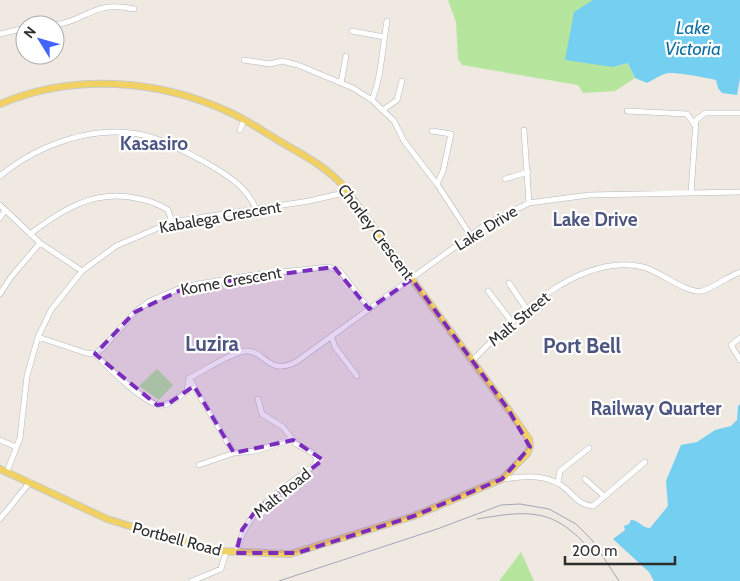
<svg xmlns="http://www.w3.org/2000/svg" width="740" height="581" font-family="Cabin,sans-serif">
  <style>
    .green { fill: #b6e59e }
    .water { fill: #75cff0 }
    .lines { fill: none; stroke-linecap: round; stroke-linejoin: round }
    .minor-casing { stroke: #b4b7c1; stroke-width: 6 }
    .major-casing { stroke: #c9c9c9; stroke-width: 8 }
    .minor { stroke: #fff; stroke-width: 5 }
    .major { stroke: #f2d163; stroke-width: 6 }
    .rail { stroke: #a3a6b8; stroke-width: 1 }
    .marked { fill: #7b2cbf; fill-opacity: 0.2; stroke: #7b2cbf; stroke-width: 4; stroke-dasharray: 10 6; stroke-linejoin: round }
    .labels { text-anchor: middle; dominant-baseline: central; stroke-width: 4.5; stroke-linejoin: round; paint-order: stroke }
    .street-label { font-size: 16px; fill: #2e2e2e; stroke: #fff }
    .water-label { font-size: 18px; font-style: italic; fill: #0d6fa3; stroke: #fff }
    .quarter-label { font-size: 19px; font-weight: bold; fill: #4d5680; stroke: #fff }
    .district-label { font-size: 21px; font-weight: bold; fill: #4d5680; stroke: #fff }
  </style>
  <rect width="100%" height="100%" fill="#efe9e1"/>
  <path class="green" d="M448,0H593L613,67L628,63L635,78L615,91L583,93L578,85L462,65L458,59L456,22Z
    M157,369L173,385L159,400L139,386Z
    M521,552L534,581H499Z"/>
  <path class="water" d="M593,0H740V78L737,95L722,93L718,88L716,80C710,78 675,72 669,73C662,74 653,80 647,83L635,78L628,63L613,67L565,60L574,12Z
    M740,404V581H654L649,572L613,539L625,530L624,526L629,524L631,520C639,520 642,528 650,528L668,506L666,481L681,445L697,442L715,430L731,426L737,420L738,406Z"/>
  <g class="lines">
    <g class="minor-casing">
      <path id="minor" d="M55,25C88,20 93,0 134,9
        M352,31L384,37
        M0,34L25,28
        M244,60L270,64L282,61L298,65L353,88L372,100C382,75 382,48 387,21
        M341,83L346,56
        M372,100L394,121L404,141L437,184L471,236
        M383,110L397,100L402,81
        M627,111L687,114L694,124
        M240,130L244,120
        M524,130L529,203
        M432,131L451,134L443,171L437,184
        M0,176C39,144 96,123 147,136C167,141 185,152 203,161C224,173 246,185 256,209
        M505,179L528,172
        M691,193L696,120L705,113H740
        M0,205L40,243L82,271
        M0,218L5,210
        M30,234C63,209 96,188 140,199C150,201 159,204 168,210L172,222
        M509,283L527,310
        M488,291L512,322
        M0,294L11,277L40,243
        M38,337L86,353L95,354L102,349L135,312L150,301L176,290L198,284L253,275L328,267L340,271L369,309
        M332,338L335,347L357,376
        M740,338L731,345L740,360
        M95,354C106,365 147,408 163,405C171,404 180,396 187,391L189,378C204,371 231,352 246,351C265,350 267,376 296,362L485,225L529,203L589,195L740,192
        M472,361C512,319 579,252 643,267C660,271 686,294 702,291C715,287 727,277 740,272
        M189,378L234,453
        M0,440L16,447
        M199,465L234,453L255,451L292,439
        M7,472L20,438L27,376L38,337L51,310L82,271L116,246L172,222L309,201L348,192
        M502,479C523,477 542,473 561,485C573,493 577,505 593,506L645,462
        M585,479L604,496
        M558,483L560,471L589,448
        M0,519L30,482
        M236,553C248,506 278,493 315,465L317,459L313,453L296,444L283,427L262,414L258,399
        M192,581L221,569L226,552"/>
    </g>
    <g class="major-casing">
      <path id="major" d="M0,104C73,73 158,79 229,112C247,120 264,132 281,142C303,155 327,167 343,186L508,409L529,439L530,447L527,454L502,479L414,516L290,554L217,551L156,534L107,519L0,469"/>
    </g>
    <use href="#minor" class="minor"/>
    <use href="#major" class="major"/>
    <path class="rail" d="M477,519C535,509 556,509 596,556
      M279,581L437,529L501,505L520,504L549,509L576,524L592,540L619,581"/>
  </g>
  <path class="marked" d="M334,267L369,309L412,279L508,409L530,447L502,479L414,516L297,553H236L242,530L257,509L323,460L293,440L234,453L194,386L168,404L157,405L95,354L135,312L189,286Z"/>
  <g class="labels">
    <g class="street-label">
      <text transform="translate(220 217) rotate(-10)">Kabalega Crescent</text>
      <text transform="translate(486 228) rotate(-32)">Lake Drive</text>
      <text transform="translate(376 232) rotate(53)">Chorley Crescent</text>
      <text transform="translate(231 281) rotate(-10)">Kome Crescent</text>
      <text transform="translate(519 319) rotate(-40)">Malt Street</text>
      <text transform="translate(282 493) rotate(-39)">Malt Road</text>
      <text transform="translate(177 539) rotate(15)">Portbell Road</text>
    </g>
    <g class="water-label">
      <text x="693" y="28">Lake<tspan x="693" dy="21">Victoria</tspan></text>
    </g>
    <g class="quarter-label">
      <text x="154" y="143">Kasasiro</text>
      <text x="595" y="219">Lake Drive</text>
      <text x="656" y="408">Railway Quarter</text>
    </g>
    <g class="district-label">
      <text x="212" y="343">Luzira</text>
      <text x="582" y="345">Port Bell</text>
    </g>
  </g>
  <g transform="translate(40 40) rotate(307)"><circle r="24" fill="#ffffff" stroke="#ababab"/>
  <path d="M0-4L9 19L0 12L-9 19Z" fill="#4264fb"/>
  <text y="-8" font-size="14" font-weight="bold" text-anchor="middle" fill="#2e2e2e">N</text>
  </g>
  <path d="M565 556v8h110v-8" fill="none" stroke="#2e2e2e" stroke-width="2.5"/>
  <text x="572" y="556" font-size="15" fill="#2e2e2e" stroke="#ffffff" stroke-width="4" paint-order="stroke">200 m</text>
</svg>
